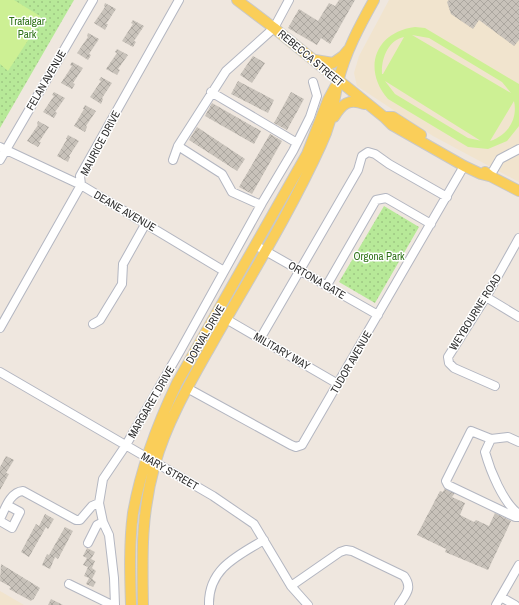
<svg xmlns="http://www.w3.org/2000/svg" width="519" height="605" font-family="'Archivo Narrow',sans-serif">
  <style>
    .education { fill: #f1e4ce }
    .park { fill: url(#park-dots) }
    .pitch { fill: #cdf094; fill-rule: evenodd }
    .building { fill: url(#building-cross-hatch) }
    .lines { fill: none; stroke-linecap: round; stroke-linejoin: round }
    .minor-casing { stroke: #b3b6c1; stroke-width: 10 }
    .major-casing { stroke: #c8c8c8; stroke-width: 12 }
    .minor { stroke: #fff; stroke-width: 8 }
    .major { stroke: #face59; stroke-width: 10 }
    .labels { text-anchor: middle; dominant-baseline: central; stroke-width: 3; stroke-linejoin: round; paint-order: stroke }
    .park-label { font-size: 11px; fill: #2d7116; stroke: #fff }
    .street-label { font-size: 11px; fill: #2d2d2d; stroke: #fff }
  </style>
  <defs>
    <pattern id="park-dots" width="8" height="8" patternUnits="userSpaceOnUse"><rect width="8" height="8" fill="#b7e998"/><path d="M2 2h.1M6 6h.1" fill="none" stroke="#9ec883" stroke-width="1.8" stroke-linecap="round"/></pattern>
    <pattern id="building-cross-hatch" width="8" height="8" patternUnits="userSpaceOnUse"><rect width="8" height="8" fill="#c8c2ba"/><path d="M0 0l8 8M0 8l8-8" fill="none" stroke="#aca7a0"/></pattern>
  </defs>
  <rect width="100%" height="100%" fill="#efe7df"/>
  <path class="education" d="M389,0H519V182L433,136L357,86L354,73L359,56Z
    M0,591L24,605H0Z"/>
  <path class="park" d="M0,0H74L0,128Z
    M384,206L419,227L375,303L339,282Z"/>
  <path class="pitch" d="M0,0H14L40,16V22L8,71L0,64Z
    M415,27L425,28L519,84V126L507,141L488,149L468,147L388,99C362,69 375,32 415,27ZM412,35L429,38L502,82L511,93ZM404,37L383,74H382C381,59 388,40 404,37ZM385,81L481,141H482L468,138L395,94ZM514,101C518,119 508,135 490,141Z"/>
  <path class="building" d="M339,0H355L330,44L321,38L317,45L288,28L299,9L318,21L329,3L335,6Z
    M449,0H519V40L514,46L479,20L473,29L451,14L447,2Z
    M105,3L116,9L106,24H108L105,30L94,23L105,7L104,6Z
    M133,20L144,26L134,41L136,42L133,47L122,41L133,24L131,23Z
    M88,33L99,39L89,54L91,55L88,60L77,53L88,37L87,36Z
    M117,49L128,55L118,69L120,70L117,75L106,69L117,53L115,52Z
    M253,56L265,63L252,83L240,75Z
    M72,62L83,68L73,83L75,84L72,89L61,83L72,66L70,65Z
    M101,77L112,83L102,98L103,99L101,104L90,97L101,81L99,80Z
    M238,81L274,100L268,113L231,94Z
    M54,92L65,98L55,112L57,113L54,118L43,112L54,96L52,95Z
    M291,92L304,99L287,130L274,123Z
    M212,103L261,131L254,144L205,116Z
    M85,105L96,111L86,126L87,127L85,132L74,126L84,109H83Z
    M38,121L49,127L39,142H41L38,147L27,141L38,125L37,124Z
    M197,127L245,159L237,171L189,140Z
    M270,134L282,141L252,194L239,187Z
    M68,135L79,141L69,156L70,157L68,162L57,156L67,139H66Z
    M6,456L14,460L6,473L9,474L0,490V467Z
    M445,488L455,493L452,497L465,503L460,515L474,522L476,520L489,526L495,513L511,521L488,570L445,552L446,549L417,535L440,491L443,492Z
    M45,514L54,519L48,529L46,527L29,557L21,552L36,524L39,526Z
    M65,527L73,531L58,559L55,557L50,569L42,565L47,554L49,555Z
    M87,548L95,552L91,559L95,561L92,568L96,571L92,579L96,582L93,587L86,584L89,578L84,576L88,567L83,565L87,558L83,556Z
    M1,564L40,588L33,600L32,599L31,601L9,589L11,587L0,581Z
    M51,599L63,605H48Z"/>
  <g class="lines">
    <g class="minor-casing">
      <path id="minor" d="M211,92L297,143
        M0,147L81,185L224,271
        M0,160L93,0
        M173,160L178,146
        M490,176L500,159L519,149
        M261,205L232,192L222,174L178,146L226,71L274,28L289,0
        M255,245L378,315
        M327,285L376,200L386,198L431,224
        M486,297L519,317
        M226,319L338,384
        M93,324L100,320L122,284L123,264L146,223
        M0,328L81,185L80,176L179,0
        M260,339L358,170L362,156L368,152L375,154L389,164L447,197
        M0,372L213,496L254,524L291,586L308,605
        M495,386L454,368L449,363L448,357L486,297L519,238
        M187,388L291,445L296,447L302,445L464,166
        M491,439L471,431L446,481L448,485L515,517H519
        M519,442L508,437L491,439L485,452C490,470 503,503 519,514
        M0,519C5,509 10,492 23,491L76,520H80L92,506L99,503
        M0,521L12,528L20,512L7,505
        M88,543L97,525L103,522
        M69,584L112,605
        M291,586L340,552L346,550L352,551L404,576C413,588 406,594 399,605
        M501,597L515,605
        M115,605L114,578L109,535L103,522L99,503L103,479L126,445L180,351L262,203L293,151L310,117L317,96L313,82
        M209,605C208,569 237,556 264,540
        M496,605L519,565"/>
    </g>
    <g class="major-casing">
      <path id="major" d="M237,0L274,28L384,117L392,125L464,166L481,174L489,176
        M315,60L333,63L343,56L348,50
        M334,117C342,104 349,98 364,104
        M386,117H393L421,135
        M485,172L490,176L519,191
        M131,605C130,575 129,543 133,513C141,467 157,425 177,383L307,154L328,100L335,87
        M143,605C142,554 141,514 155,464C167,421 191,381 213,342C250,277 290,213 321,145C332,122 333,105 338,82C345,53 360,25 374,0"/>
    </g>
    <use href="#minor" class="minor"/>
    <use href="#major" class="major"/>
  </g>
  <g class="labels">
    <g class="park-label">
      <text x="27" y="21">Trafalgar<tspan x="27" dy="13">Park</tspan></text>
      <text x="379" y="256">Orgona Park</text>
    </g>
    <g class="street-label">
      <text transform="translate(311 58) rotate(40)">REBECCA STREET</text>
      <text transform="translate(46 80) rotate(-60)">FELAN AVENUE</text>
      <text transform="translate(100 143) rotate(-62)">MAURICE DRIVE</text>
      <text transform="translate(125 211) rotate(30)">DEANE AVENUE</text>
      <text transform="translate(317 280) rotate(30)">ORTONA GATE</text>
      <text transform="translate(475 312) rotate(-58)">WEYBOURNE ROAD</text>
      <text transform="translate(205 334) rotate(-60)">DORVAL DRIVE</text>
      <text transform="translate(282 351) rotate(30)">MILITARY WAY</text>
      <text transform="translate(351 362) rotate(-60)">TUDOR AVENUE</text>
      <text transform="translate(151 402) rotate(-60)">MARGARET DRIVE</text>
      <text transform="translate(170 471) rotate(30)">MARY STREET</text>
    </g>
  </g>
</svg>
